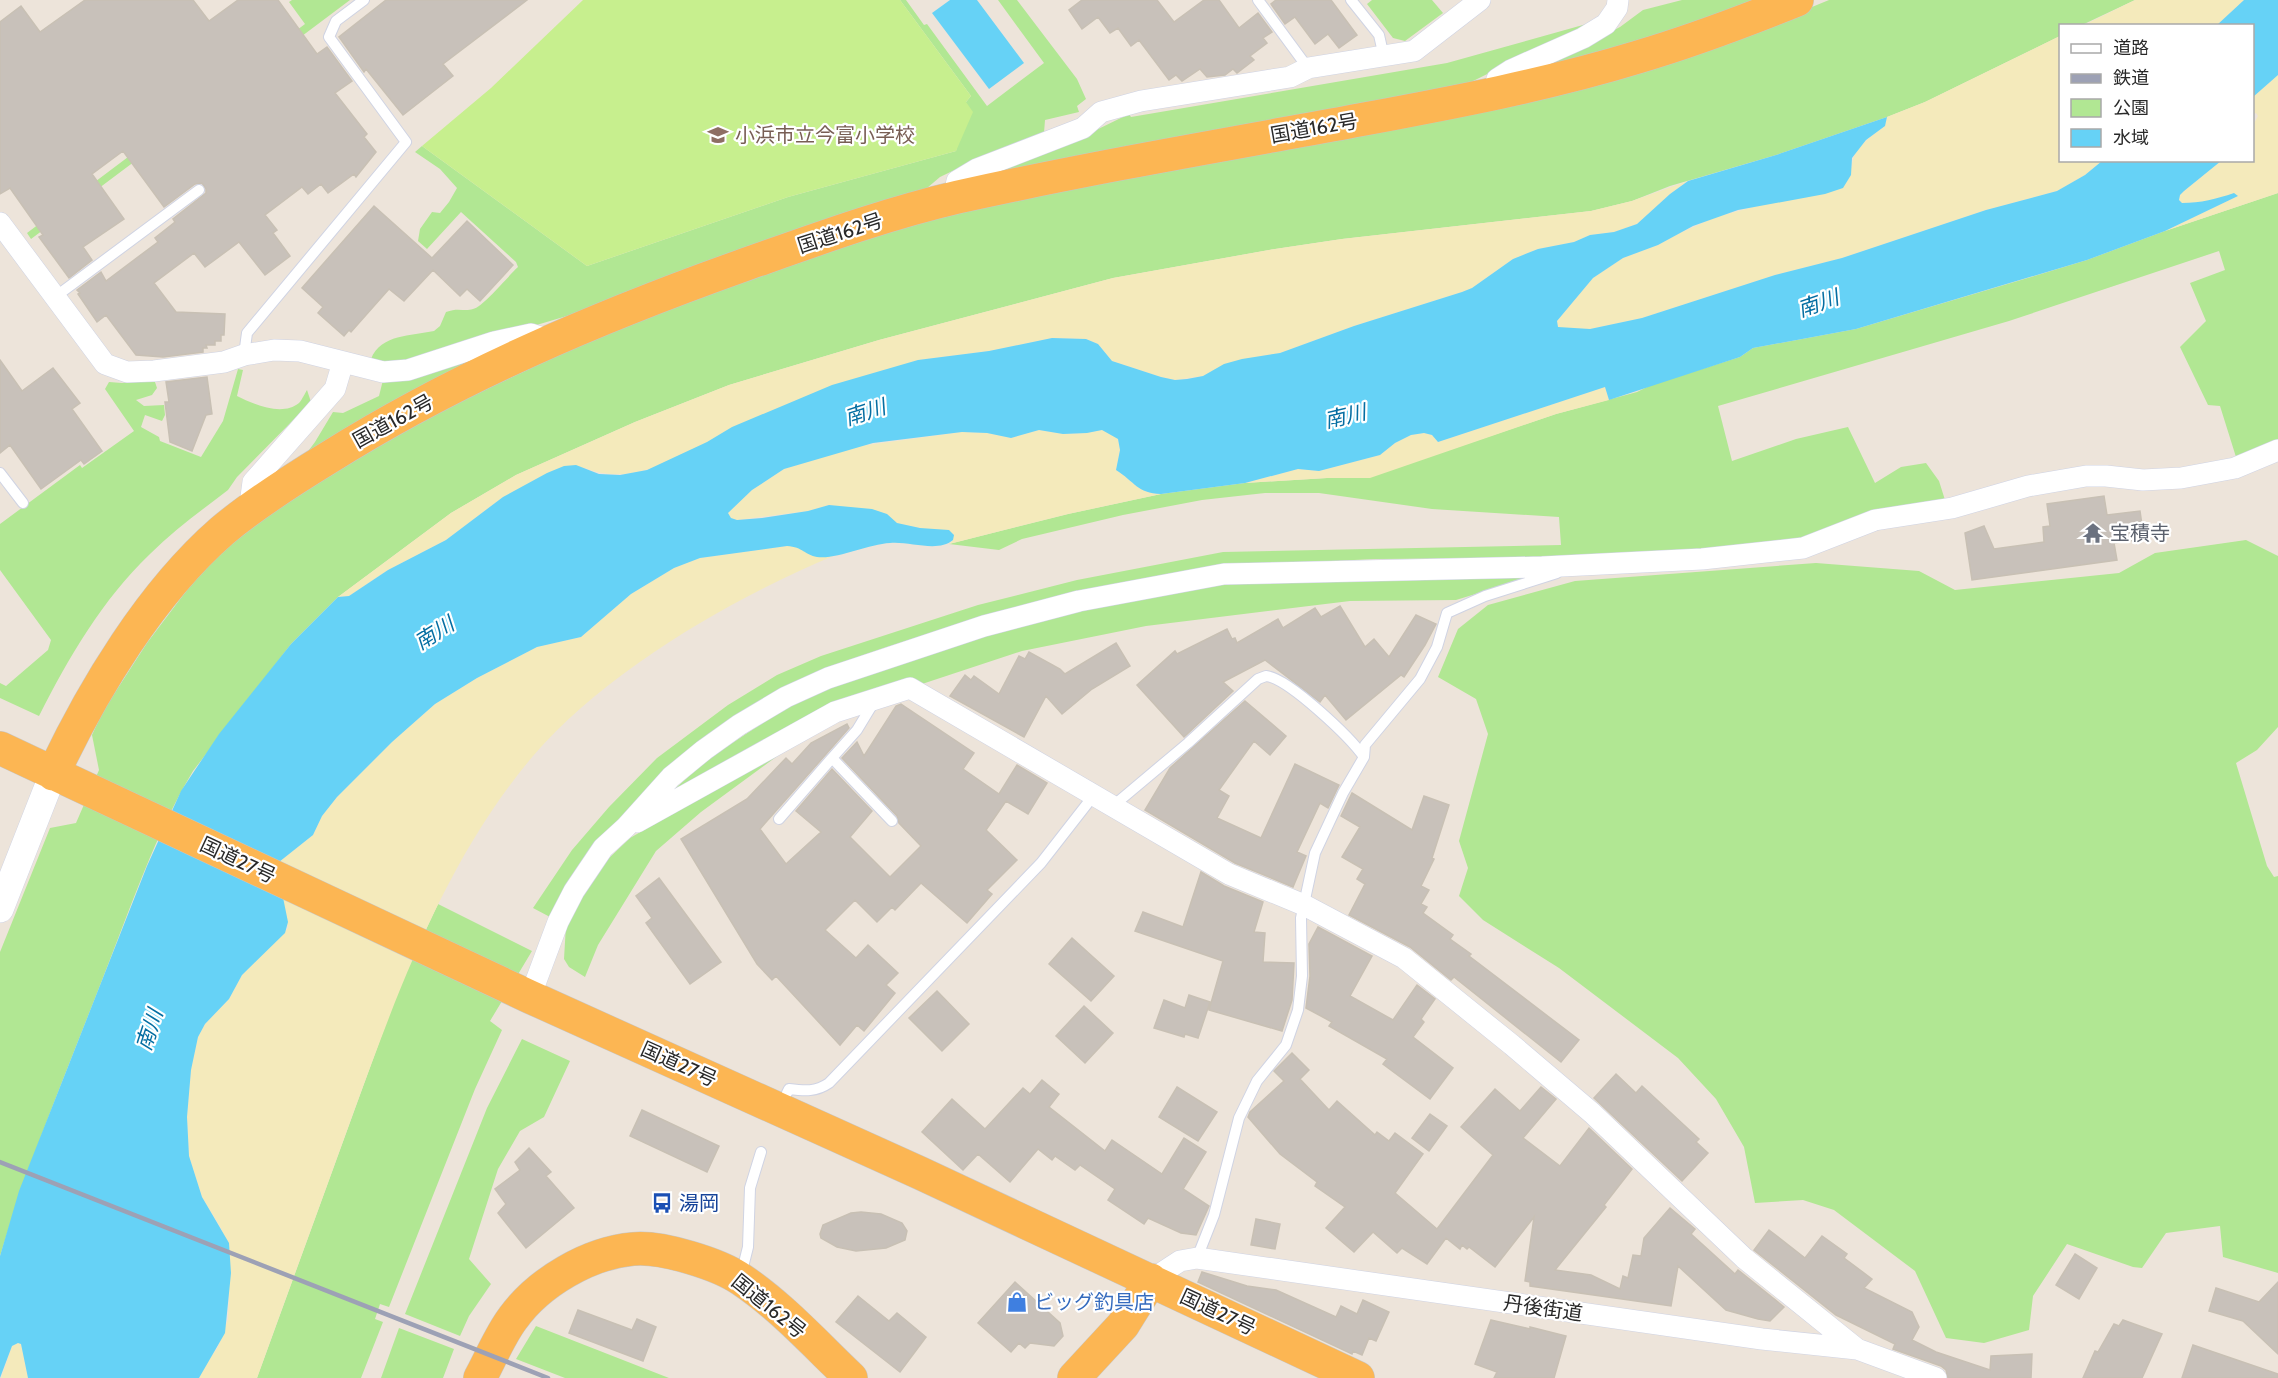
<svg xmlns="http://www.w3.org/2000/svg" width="2278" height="1378" font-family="Cabin,'Noto Sans JP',sans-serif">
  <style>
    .green { fill: #b1e793 }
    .sand { fill: #f4eabb }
    .pitch { fill: #c7ef8e }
    .water { fill: #66d2f6 }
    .building { fill: #c8c1ba; stroke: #c8c0b4; stroke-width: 1.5 }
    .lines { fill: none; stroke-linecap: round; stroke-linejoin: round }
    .service-casing { stroke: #cfd3e3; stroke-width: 12 }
    .minor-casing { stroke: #cfd3e3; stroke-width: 22 }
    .tertiary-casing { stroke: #cfd3e3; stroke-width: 28 }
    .trunk-casing { stroke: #c7c7c7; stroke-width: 34 }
    .service { stroke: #fff; stroke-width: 10 }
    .minor { stroke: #fff; stroke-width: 21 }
    .tertiary { stroke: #fff; stroke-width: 27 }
    .trunk { stroke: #fcb653; stroke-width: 33 }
    .rail { stroke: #9da1b5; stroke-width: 4.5 }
    .labels { text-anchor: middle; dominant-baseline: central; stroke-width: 4.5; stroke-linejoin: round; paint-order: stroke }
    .street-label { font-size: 20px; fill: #292929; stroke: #fff }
    .education-label { font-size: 20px; fill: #785e54; stroke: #fff; text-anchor: start }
    .worship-label { font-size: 20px; fill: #5b616d; stroke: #fff; text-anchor: start }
    .transit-label { font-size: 20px; fill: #164399; stroke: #fff; text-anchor: start }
    .shop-label { font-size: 20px; fill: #366cbe; stroke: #fff; text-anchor: start }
    .water-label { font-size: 21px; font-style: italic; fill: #056ea2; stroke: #fff }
  </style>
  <rect width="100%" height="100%" fill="#ede4da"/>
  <path class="green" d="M292,0H350L31,239L27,233L305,24L289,2Z
    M900,0H906L924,25L927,24L987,106L1044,63L998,0H1017L1077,79L1086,99L1077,106L1079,112L1045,120L1044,133L967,164L940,177L920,194L587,310L513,332L406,364H383L371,359C381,334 411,336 434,331L440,326L446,312C459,307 464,312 473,309C483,307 509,275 518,267L516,262L461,212L427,249L418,241L420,229L432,212L440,213L449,202L457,188L440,169L415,152L422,146L587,266L788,197L956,151L966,102L971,96Z
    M1372,0H1432L1443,13L1405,41L1393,38L1367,4Z
    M1682,0H1763L1639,44L1524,71L1581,47L1620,27L1643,10Z
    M1829,0H2135L2082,25L2060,26V36L1925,102L1887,117L1776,155L1670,186L1632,201L1591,211L1342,239L1269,250L1113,278L879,340L729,385L635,422L516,475L451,513L338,597L291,644L193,771C155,834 131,907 104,975C68,1068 29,1160 0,1256V952L50,828L76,823L99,770L92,735L103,711L147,643L184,594L205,568L254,523L409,426L626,323L902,225L1795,14Z
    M1590,23L1453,91L979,177L1086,135L1129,114L1131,117L1447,63Z
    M2278,193V441L2236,457L2220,406L2208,405L2180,347L2206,321L2190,283L2225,270L2219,251L2009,321L1718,406L1732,461L1796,439L1848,427L1875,483L1901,467L1926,463L1939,481L1945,500L1803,539L1704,549L1514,558L1376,559L1222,566L981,617L884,648L824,669L665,772L594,844L550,917L533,908L572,850L609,807L657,758L728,705L777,675L821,656L978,605L1077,580L1223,552L1561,545L1559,517L1432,509L1319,493H1265L1202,500L1123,515L1022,539L999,550L949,544L1068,514L1161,494L1245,483L1327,478H1366L1556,414L1637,392L1651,385L1740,357L1753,348L1856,329L2031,277L2087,260L2165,231Z
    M492,349L300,462L315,442L333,412L343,413L379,396L383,380Z
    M238,369L243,370L237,396C253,404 282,417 299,403C302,400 305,393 307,390L311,402L237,477L228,490C202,510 174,530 150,554C102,600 69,657 39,716L0,698V683L6,686L48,650L51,640L0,570V524L80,465L82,468L134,431L105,389L109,382L122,383L154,379L157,388L152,395L136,400L144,406L164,405L165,415L162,421L145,415L141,427L159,437L160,441L201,457L223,421Z
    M2246,540L2278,556V727L2257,750L2236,763L2267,866L2274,877L2278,876V1273L2223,1257L2220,1226L2166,1233L2142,1268L2133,1267L2067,1244L2033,1296L2029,1330L1984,1343L1946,1338L1915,1271L1834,1210L1803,1200L1755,1203L1744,1147L1716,1099L1678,1058L1559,968L1483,920L1459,896L1468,868L1459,841L1488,734L1476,699L1438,677L1458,629L1488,605L1575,581L1816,563L1919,571L1955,590L2119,573L2155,553Z
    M1537,575L1456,600L1350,601L1146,626L1022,651L922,684L910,678L658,804L708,759L790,705L832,686L986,635L1077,611L1224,583Z
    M791,746L701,812L656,851L598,945L585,977L569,967L564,959L566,925L596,874L608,859L630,838Z
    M438,904L532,951L490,1021L502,1030L475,1089L389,1307L380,1304L375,1319L383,1322L361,1378H257L400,985Z
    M522,1039L570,1061L544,1117L520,1131L498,1169L469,1259L491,1284L469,1316L460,1336L405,1314L487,1108Z
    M536,1326L669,1378H565L516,1359Z
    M399,1328L454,1349L443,1378H381Z"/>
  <path class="sand" d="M2135,0H2244L2217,25L2082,26Z
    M2060,36V160L2102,161L2085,175L2057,191L1986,210L1842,258L1775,275L1642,318L1590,329L1558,328L1557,321L1593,278L1623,258L1658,245L1678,234L1716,217L1765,204L1852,167C1852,148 1872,136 1885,126L1887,117L1925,102Z
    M2278,75V193L2165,231L2238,196L2206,202L2182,203L2179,200L2180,195L2184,191L2221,161L2252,160L2253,125L2258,116L2256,113L2253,114V97Z
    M1688,181L1670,194L1637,224L1614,232L1590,235L1574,242L1538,249L1513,259L1472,288L1462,292L1354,326L1280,353L1262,356L1213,371L1203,376L1175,380L1161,377L1112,361L1098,344L1086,339L1052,338L989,351L918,360L733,427C691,452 634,489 585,468L525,486L503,497L446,540L388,570L349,596L338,597L451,513L516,475L635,422L729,385L879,340L1113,278L1269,250L1342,239L1591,211L1632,201Z
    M1605,387L1609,400L1556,414L1370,478H1327L1245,483L1298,469L1319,471L1380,455L1395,443L1411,435L1424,433L1432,435L1438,442Z
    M1039,430L1063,434L1087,433L1102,430L1111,433L1118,439L1120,450L1116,470C1135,482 1137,493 1161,494L1068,514L949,544L953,540L920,528L896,523L887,514L829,505L808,511L737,520L731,518L728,513L752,490L784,469L860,446L962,432L987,433L1011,438Z
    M787,546H799L818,557L833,556C731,599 606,671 533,756C446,859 400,986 354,1111C322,1200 289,1289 257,1378H199L206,1364L218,1347L228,1319L229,1298L222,1230L202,1197L189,1156L187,1117L191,1070L198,1037L205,1024L229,999L242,975L288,928L277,868L279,862L313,835L322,816L337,797L392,742L435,704L477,678L537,647L581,637L631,594L674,568L700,558Z
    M18,1343L21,1344L28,1378H1L12,1346Z"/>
  <path class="pitch" d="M583,0H900L971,96L966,102L973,112L956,151L788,197L587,266L422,146L491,88Z"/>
  <path class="water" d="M950,0H977L1024,63L989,89L932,13Z
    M2244,0H2278V75L2253,97L2252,26L2217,25Z
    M1887,117L1885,126L1866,140L1852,158L1851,175L1843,188L1825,194L1738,210L1693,226L1658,245L1623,258L1593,278L1557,321L1558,327L1590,329L1642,318L1775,275L1842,258L1986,210L2057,191L2085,175L2102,161H2221L2184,191L2180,195L2179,200L2182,203C2201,203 2216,199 2234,193L2238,196L2165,231L2087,260L1856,329L1753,348L1740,357L1609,400L1605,387L1438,442L1432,435L1424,433L1411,435L1395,443L1380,455L1319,471L1298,469L1245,483L1161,494C1137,493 1135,482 1116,470L1120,450L1118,439L1102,430L1087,433L1063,434L1039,430L1011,438L987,433L962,432L873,443L784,469L752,490L728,513L731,518L737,520L762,518L808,511L829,505L872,509L887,514L897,523L920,528L949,530L954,535L953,540C938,553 909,541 890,543C868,544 836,560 817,557C805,555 803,547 787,546L700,558L674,568L631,594L581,637L537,647L477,678L435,704L392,742L337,797L322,816L313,835L279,862L277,868L288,922L285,933L242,975L229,999L205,1024L198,1037L191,1070L187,1117L189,1156L202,1197L229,1243L231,1273L225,1333L199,1378H28L21,1344L18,1343L12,1346L0,1378V1256L19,1191L147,866L181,791L219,734L291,644L338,597L349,596L388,570L446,540L503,497L547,473L564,466L576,465L599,474L620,475L647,470L707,442L732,427L832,385L918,360L989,351L1052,338L1086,339L1098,344L1112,361L1161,377L1175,380L1187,379L1203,376L1224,364L1242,359L1280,353L1354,326L1462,292L1472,288L1513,259L1538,249L1574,242L1590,235L1614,232L1637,224L1670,194L1688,181L1776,155Z"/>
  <path class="building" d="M85,0H193L209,21L238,0H278L317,54L327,47L352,81L335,93L367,134L364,137L376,152L356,177L354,174L328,193L321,184L308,194L302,187L265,215L277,230L273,233L290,256L265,275L239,242L205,267L194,253L154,283L176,312L225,314L224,335H221V341H215V345H206L207,348H203V352L163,357L136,355L106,315L97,322L78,294L80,293L77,290L101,272L106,281L158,242L155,238L175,222L173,219L206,193V189L202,183L195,184L164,207L123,151L92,174L124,219L83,247L92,260L69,278L39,237L43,235L10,188L0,194V22L21,6L40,32Z
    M386,0H527L443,64L453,76L403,115L366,69L364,72L339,37Z
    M1082,0H1157L1174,22L1204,0H1219L1239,28L1258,13L1272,32L1263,38L1267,43L1250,56L1254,60L1237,73L1233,69L1225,75L1207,77L1200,69L1182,81L1176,75L1169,80L1139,40L1131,46L1118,28L1110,33L1098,17L1082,29L1069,10Z
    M1276,0H1331L1357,35L1339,48L1328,34L1315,44L1295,17L1285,24L1271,4Z
    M374,206L432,258L467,221L513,265L480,301L467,289L460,296L433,270L404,301L389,289L351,332L349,330L344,336L318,313L323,307L302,288Z
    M0,360L22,391L53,368L80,403L72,409L102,451L84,464L81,460L41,489L10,445L0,453Z
    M207,377L212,414L206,415L192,451L170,442L165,402H169L166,382Z
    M2104,496L2107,515L2140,511L2144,539L2114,543L2117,560L1972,580L1965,533L1984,526L1994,549L2044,542L2043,527L2050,526L2047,504Z
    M1340,606L1365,647L1374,639L1389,657L1416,615L1436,624L1425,645L1404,677L1401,675L1346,720L1325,695L1320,702L1265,660L1223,682L1233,691L1184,737L1137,685L1175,651L1177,654L1227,629L1232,639L1235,638L1237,643L1278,619L1283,628L1315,608L1321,617Z
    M1116,643L1130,666L1092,689L1062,714L1046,696L1024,737L950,696L965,675L971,680L974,676L999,694L1019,656L1025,659L1029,652L1060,669L1065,674Z
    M1245,701L1286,736L1270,755L1254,741L1219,790L1229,796L1217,818L1261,838L1295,764L1339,785L1328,808L1320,803L1297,852L1306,856L1293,887L1235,863L1145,810L1170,768Z
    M901,704L974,753L963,769L999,794L1017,765L1047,783L1028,814L1006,801L986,830L1017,860L987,890L992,894L967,923L921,883L895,910L892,907L877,922L855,900L825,930L856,958L868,945L898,973L886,985L895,993L864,1031L857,1025L840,1045L776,976L772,980L757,964L681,839L747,799L786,758L792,764L811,743L847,724L849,728L760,829L786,864L821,832L796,811L832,769L872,811L850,837L890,877L921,846L899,823L897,816L842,758L857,742L864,756L896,706Z
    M1352,793L1412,830L1424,796L1449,805L1432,858L1434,859L1421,886L1429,890L1421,904L1427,907L1423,913L1453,935L1450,939L1471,954L1469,956L1579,1040L1561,1062L1454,977L1451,980L1410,947L1349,915L1365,884L1357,879L1363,869L1342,857L1360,827L1341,816Z
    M1201,872L1224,886L1263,902L1254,932L1265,933L1263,962L1294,963L1292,1000L1282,1031L1209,1010L1223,961L1135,931L1143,912L1183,927Z
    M659,878L721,962L690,984L646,923L652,918L636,896Z
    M1318,927L1372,956L1350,996L1393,1020L1417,985L1435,999L1421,1019L1424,1022L1413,1037L1453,1068L1430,1099L1383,1064L1387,1059L1329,1026L1332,1022L1306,1008L1310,976L1309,944Z
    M1072,938L1114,976L1091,1001L1049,964Z
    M937,991L969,1024L942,1051L909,1018Z
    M1189,995L1210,1002L1198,1038L1185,1034L1184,1037L1154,1028L1164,1000L1185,1008Z
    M1084,1006L1113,1033L1085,1063L1056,1036Z
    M1292,1053L1309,1070L1300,1079L1329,1110L1337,1101L1375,1135L1377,1132L1389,1141L1395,1133L1423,1154L1395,1193L1437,1229L1493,1155L1461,1127L1495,1089L1520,1111L1541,1087L1556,1099L1523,1138L1560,1166L1589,1128L1632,1169L1604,1205L1606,1207L1555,1270L1591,1275L1620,1289L1623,1276L1628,1278L1633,1255L1641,1256L1644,1238L1670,1208L1695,1229L1691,1234L1735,1274L1738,1270L1784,1307L1770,1321L1758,1319L1726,1310L1678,1266L1671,1306L1530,1286V1282L1525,1281L1534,1217L1495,1267L1469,1247L1467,1249L1462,1245L1460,1249L1446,1238L1427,1264L1402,1248L1397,1253L1373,1232L1354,1252L1326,1228L1345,1207L1315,1186L1317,1182L1280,1154L1248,1117L1250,1112L1284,1081L1274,1071Z
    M1616,1074L1636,1093L1642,1086L1699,1139L1696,1142L1708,1153L1682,1181L1594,1098Z
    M1042,1080L1059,1094L1049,1107L1105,1151L1112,1140L1162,1174L1184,1138L1206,1152L1183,1189L1209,1206L1196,1235L1181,1233L1148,1218L1144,1224L1108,1200L1115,1189L1080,1165L1075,1170L1055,1156L1052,1160L1038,1149L1010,1182L978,1154L963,1170L922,1132L952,1099L985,1129L1023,1088L1030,1094Z
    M1177,1087L1217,1112L1198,1141L1159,1117Z
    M642,1110L719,1146L707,1172L630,1136Z
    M1430,1114L1447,1126L1429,1151L1412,1138Z
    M529,1148L551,1172L546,1176L574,1208L526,1248L498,1213L506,1204L495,1189L520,1170L515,1162Z
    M861,1212L881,1214L902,1223L907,1231L905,1240L886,1248L856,1251L837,1247L821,1238L820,1234L823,1225L851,1213Z
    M1256,1219L1280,1224L1275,1249L1251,1245Z
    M1769,1230L1805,1258L1822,1236L1847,1254L1844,1258L1872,1279L1864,1288L1912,1312L1919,1327L1912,1340L1936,1352L1990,1370L1991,1356L2032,1354L2031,1378H1948L1946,1370L1941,1366L1893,1349L1895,1344L1836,1315L1754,1250Z
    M2075,1254L2097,1268L2079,1299L2056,1285Z
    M1202,1272L1247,1286L1276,1290L1336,1317L1341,1306L1357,1314L1363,1300L1389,1312L1376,1341L1369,1338L1362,1355L1353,1351L1352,1354L1198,1282Z
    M1015,1282L1060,1323L1063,1336L1054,1346L1030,1343L1025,1348L1019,1343L1011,1352L978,1323Z
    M2278,1282V1354L2243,1321L2209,1311L2216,1288L2259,1302Z
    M858,1296L889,1321L897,1313L926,1337L900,1372L836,1322Z
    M578,1310L632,1330L637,1319L656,1327L643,1361L569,1333Z
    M1491,1320L1530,1329V1327L1566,1336L1554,1378H1494L1497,1372L1475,1364Z
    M2123,1320L2162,1334L2142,1378H2083L2095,1351L2098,1352L2114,1324L2119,1326Z
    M2193,1345L2278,1374V1378H2182Z"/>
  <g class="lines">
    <g class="service-casing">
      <path id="service" d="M1258,0L1308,68
        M1351,0L1379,35L1384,57
        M55,297L199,190
        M244,355L247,333L406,142L329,37L336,21L364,0
        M0,473L23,503
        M874,702L857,730L832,758L892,821
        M1113,806L1188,743L1258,679L1266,676C1288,678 1350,737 1364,757
        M779,819L832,758
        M787,1093L789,1089C805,1091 816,1092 829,1083L1041,863L1094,795
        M1197,1258L1214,1215L1239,1118L1257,1081L1286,1045L1298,1010L1302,976L1301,918L1315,853L1343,793L1364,757L1365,745L1420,679L1437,647L1447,613L1485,596L1557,573
        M741,1275L748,1247L750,1188L761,1152"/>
    </g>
    <g class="minor-casing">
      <path id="minor" d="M1493,94L1497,79L1511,70L1583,38L1606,24L1617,8L1618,0
        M953,199L957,181L977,169L1083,128L1101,112L1141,101L1290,77L1308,68L1414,51L1480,0
        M0,223L105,364L127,372L154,371L224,362L244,355L274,350L300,351L383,372L408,370L494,342L531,334L550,340
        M249,512L253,482L335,389L343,362
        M637,822L835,712L910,688L1229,874L1304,905L1404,958L1512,1045L1592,1113L1744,1258L1857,1349
        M530,997L558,922L574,891L603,848L626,827L671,777L704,750L739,725L786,697L828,678L984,626L1079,601L1224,574L1542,567L1702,559L1803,548L1875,520L1952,508L2028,486L2086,476H2106L2143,480L2181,478L2235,468L2278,450
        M1151,1280L1180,1261L1197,1258L1762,1339L1857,1349L1936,1378"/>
    </g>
    <g class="tertiary-casing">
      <path id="tertiary" d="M0,909L53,774"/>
    </g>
    <g class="trunk-casing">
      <path id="trunk" d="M0,748L530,997L920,1173L1358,1378
        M53,774C93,689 151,593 222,531C254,504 292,480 328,458C457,377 598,317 741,266C812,241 885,214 958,197C1084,169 1211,147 1338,124C1439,105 1540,87 1638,57C1692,41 1745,21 1797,0
        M480,1378C491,1358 500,1335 513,1318C539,1282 589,1253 633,1249C661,1246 719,1264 742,1280C782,1307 816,1345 851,1378
        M1074,1378L1123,1325L1151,1280"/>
    </g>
    <use href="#service" class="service"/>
    <use href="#minor" class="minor"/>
    <use href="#tertiary" class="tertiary"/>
    <use href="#trunk" class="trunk"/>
    <path class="rail" d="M0,1162L548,1378"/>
  </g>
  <defs>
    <g id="school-bare" transform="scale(1.62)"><path d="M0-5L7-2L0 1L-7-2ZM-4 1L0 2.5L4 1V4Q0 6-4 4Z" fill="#8d6e63" stroke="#fff" stroke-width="2.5" paint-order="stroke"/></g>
    <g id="temple-bare" transform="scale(1.62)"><path d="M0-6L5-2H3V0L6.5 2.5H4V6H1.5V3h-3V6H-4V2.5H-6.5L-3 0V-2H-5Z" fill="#6b7280" stroke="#fff" stroke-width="2.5" paint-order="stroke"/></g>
    <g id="bus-bare" transform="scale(1.62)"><path d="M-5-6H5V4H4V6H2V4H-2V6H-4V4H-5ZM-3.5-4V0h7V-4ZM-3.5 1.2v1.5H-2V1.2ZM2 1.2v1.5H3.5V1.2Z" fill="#1a4fb4" stroke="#fff" stroke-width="2.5" paint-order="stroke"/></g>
    <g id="shop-bare" transform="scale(1.62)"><path d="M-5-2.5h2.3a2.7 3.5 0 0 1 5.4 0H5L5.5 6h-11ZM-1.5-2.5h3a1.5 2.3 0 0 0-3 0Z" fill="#3f7fe0" stroke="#fff" stroke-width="2.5" paint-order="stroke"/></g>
  </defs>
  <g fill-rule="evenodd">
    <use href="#school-bare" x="718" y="135"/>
    <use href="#temple-bare" x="2093" y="533"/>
    <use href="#bus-bare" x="662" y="1203"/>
    <use href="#shop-bare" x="1017" y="1302"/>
  </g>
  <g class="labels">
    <g class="street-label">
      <text transform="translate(1314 128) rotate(-10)">国道162号</text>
      <text transform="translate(840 233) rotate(-18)">国道162号</text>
      <text transform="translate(393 421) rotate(-29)">国道162号</text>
      <text transform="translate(238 860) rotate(25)">国道27号</text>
      <text transform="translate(679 1064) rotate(24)">国道27号</text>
      <text transform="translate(769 1306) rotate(39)">国道162号</text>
      <text transform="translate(1543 1308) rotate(8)">丹後街道</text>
      <text transform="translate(1218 1312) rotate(25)">国道27号</text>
    </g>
    <g class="education-label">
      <text x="735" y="135">小浜市立今富小学校</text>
    </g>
    <g class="worship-label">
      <text x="2110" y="533">宝積寺</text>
    </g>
    <g class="transit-label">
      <text x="679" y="1203">湯岡</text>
    </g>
    <g class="shop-label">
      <text x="1034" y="1302">ビッグ釣具店</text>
    </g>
    <g class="water-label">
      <text transform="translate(1818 303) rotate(-19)">南川</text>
      <text transform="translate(865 412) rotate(-18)">南川</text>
      <text transform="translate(1345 416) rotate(-13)">南川</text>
      <text transform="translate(434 633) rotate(-32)">南川</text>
      <text transform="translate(149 1030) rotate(-72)">南川</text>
    </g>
  </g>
  <rect x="2059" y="24" width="195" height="138" fill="#ffffff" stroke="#a9a9a9" stroke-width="1.5"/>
  <rect x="2071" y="44" width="30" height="9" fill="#ffffff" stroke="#a9a9a9" stroke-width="1.5"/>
  <text x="2113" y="54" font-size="18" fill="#292929">道路</text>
  <rect x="2071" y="74" width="30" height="9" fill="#9da1b5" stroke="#a9a9a9" stroke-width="1.5"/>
  <text x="2113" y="84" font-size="18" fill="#292929">鉄道</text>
  <rect x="2071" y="99" width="30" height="18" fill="#b1e793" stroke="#a9a9a9" stroke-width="1.5"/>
  <text x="2113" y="114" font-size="18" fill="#292929">公園</text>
  <rect x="2071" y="129" width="30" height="18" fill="#66d2f6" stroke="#a9a9a9" stroke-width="1.5"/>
  <text x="2113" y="144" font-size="18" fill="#292929">水域</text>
</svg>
